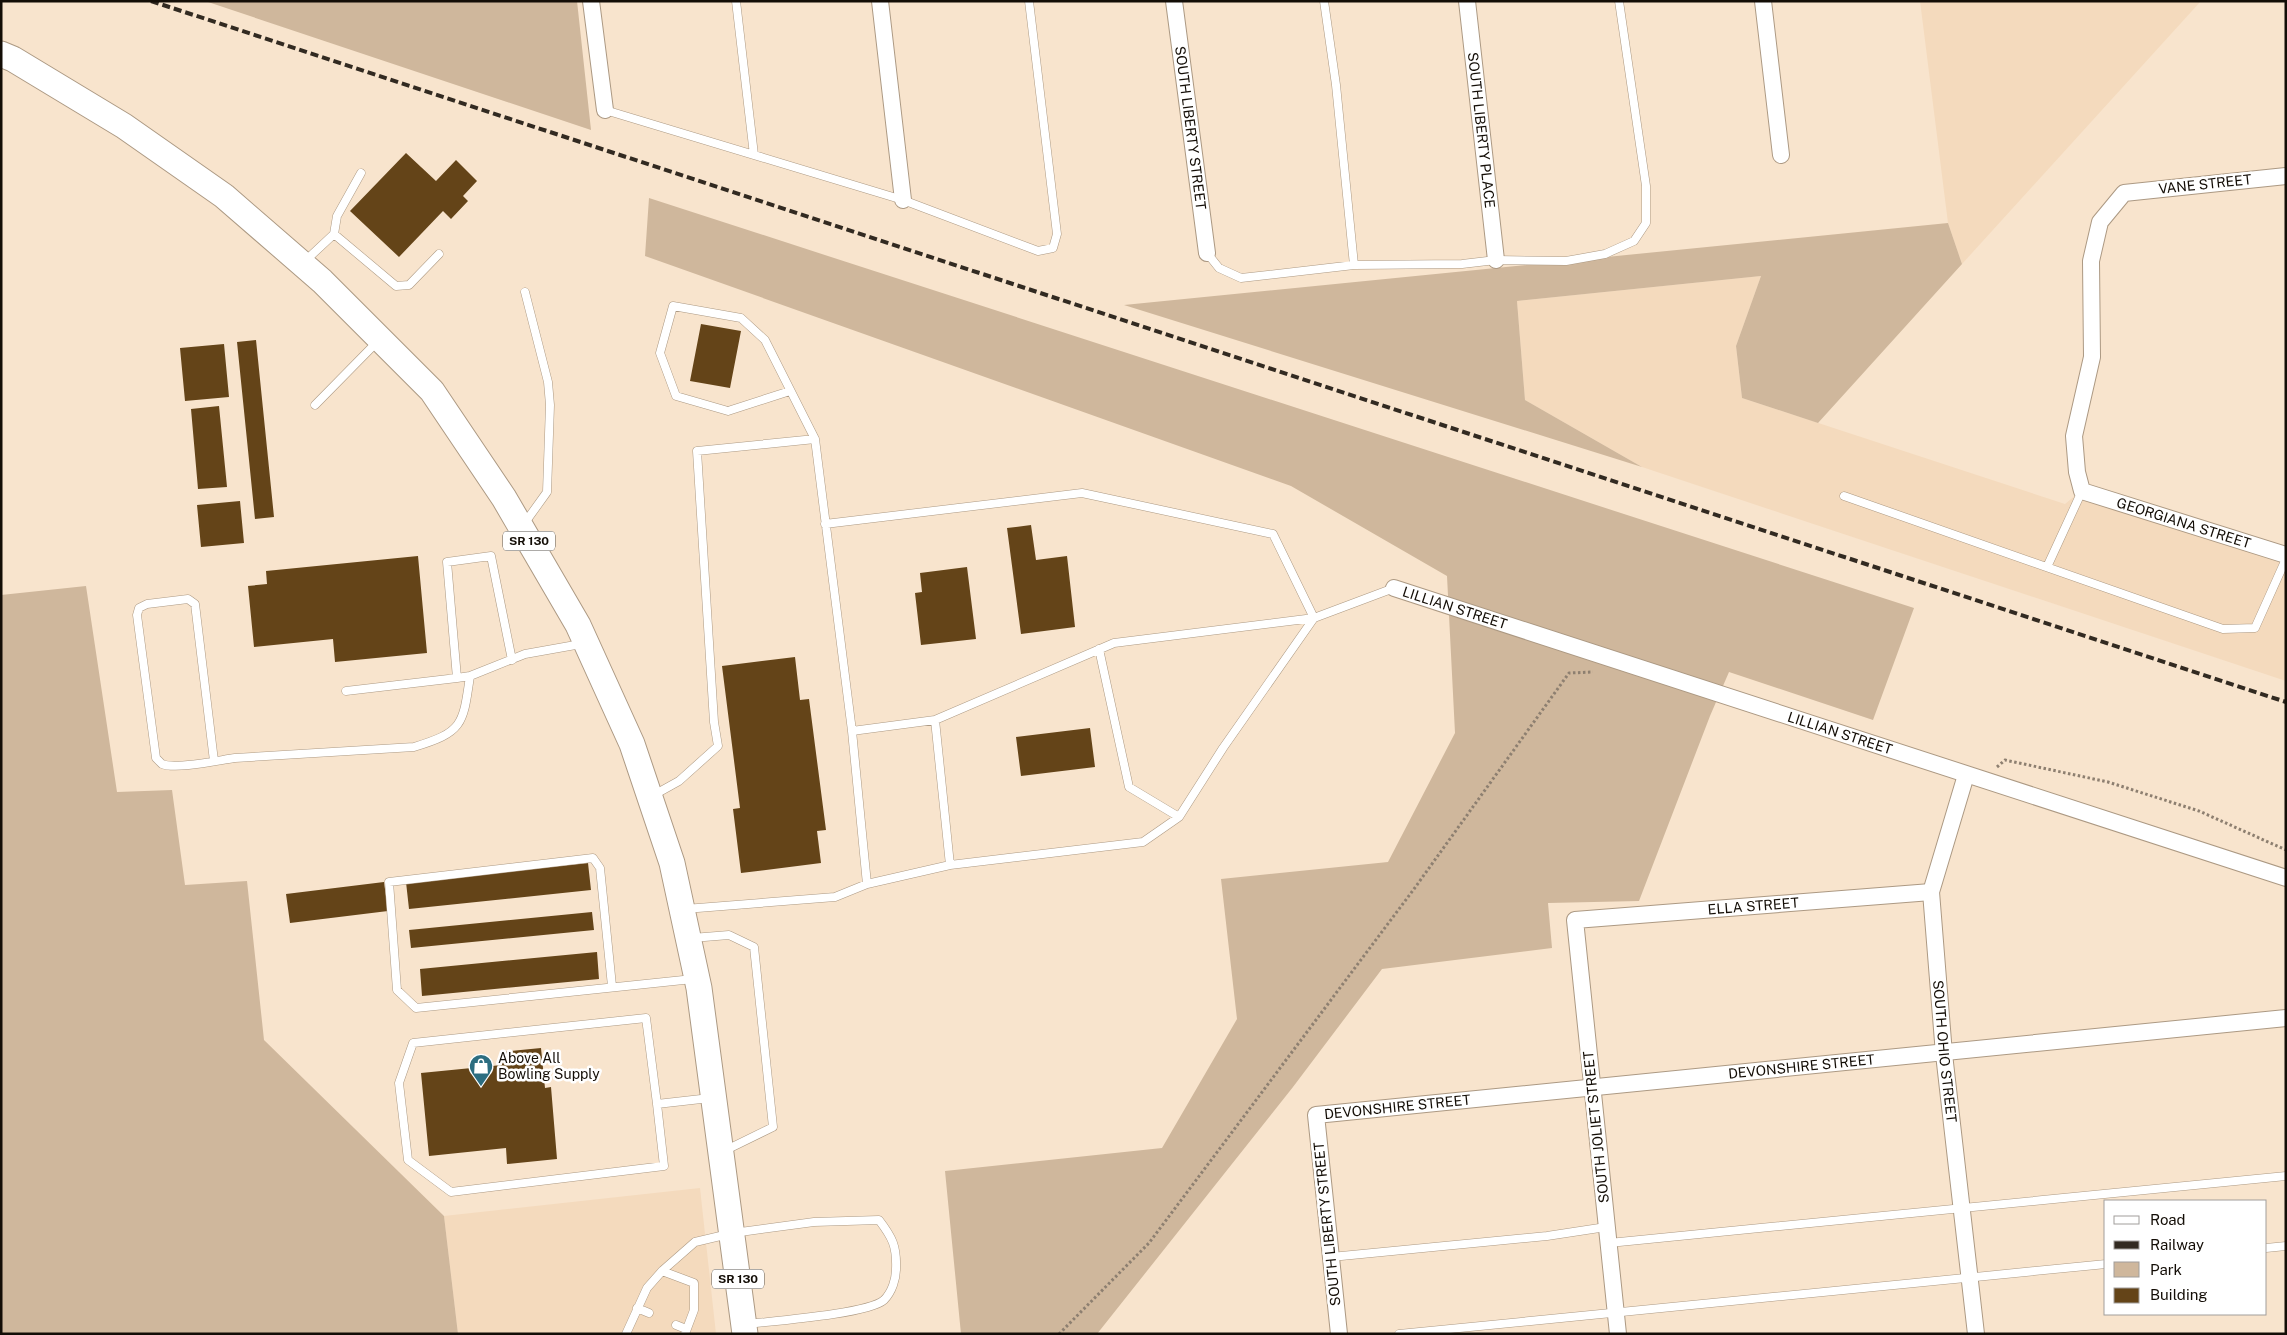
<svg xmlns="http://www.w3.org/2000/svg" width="2287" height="1335" font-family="'Public Sans',sans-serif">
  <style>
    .built { fill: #f4dabd }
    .green { fill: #cfb79c }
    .building { fill: #644418 }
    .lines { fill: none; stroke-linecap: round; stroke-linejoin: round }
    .service-casing { stroke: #ac9983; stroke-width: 9 }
    .minor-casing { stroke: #ac9983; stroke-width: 18 }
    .primary-casing { stroke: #ac9983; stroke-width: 27 }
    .path { stroke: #8d7f70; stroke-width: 3; stroke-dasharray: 2.5 2.5; stroke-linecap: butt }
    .service { stroke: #fff; stroke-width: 8 }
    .minor { stroke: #fff; stroke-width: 16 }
    .primary { stroke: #fff; stroke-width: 25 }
    .rail { stroke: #322a21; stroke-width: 4; stroke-dasharray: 8 4; stroke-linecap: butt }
    .labels { text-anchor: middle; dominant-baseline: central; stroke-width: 5; stroke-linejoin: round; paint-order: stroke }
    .shield { fill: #fff; stroke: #5a5651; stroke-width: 1 }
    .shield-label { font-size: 12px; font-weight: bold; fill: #130d06 }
    .street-label { font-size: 14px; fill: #130d06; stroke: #fff }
    .poi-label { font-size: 14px; fill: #130d06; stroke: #fff; text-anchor: start }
  </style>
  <rect width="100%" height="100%" fill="#f8e4cd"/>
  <path class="built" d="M1920,1H2201L1962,264L1948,223Z
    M1761,276L1736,346L1742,398L2065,504L2088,485L2286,547V681L1642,467L1525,400L1517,301Z
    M700,1188L716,1334H458L444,1216Z"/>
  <path class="green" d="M205,1H577L591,130Z
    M649,198L1914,608L1873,720L1729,672L1710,716L1639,901L1548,903L1552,948L1382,969L1293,1087L1097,1334H961L945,1171L1162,1148L1237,1019L1221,879L1388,862L1455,733L1447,576L1291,486L645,256Z
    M1948,223L1962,264L1818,423L1742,398L1736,346L1761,276L1517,301L1525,400L1642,467L1124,305Z
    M86,586L117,792L172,790L185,885L247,881L264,1040L444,1216L458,1334H1V595Z"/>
  <path class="building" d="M406,153L436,181L456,160L477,181L463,196L468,201L451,219L443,211L399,257L350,211Z
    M701,324L741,331L730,388L690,381Z
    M256,340L274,517L255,519L237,342Z
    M224,344L229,397L185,401L180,348Z
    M219,406L227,487L198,489L191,409Z
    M240,501L244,543L201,547L197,505Z
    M1031,525L1036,560L1067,556L1075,627L1021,634L1007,528Z
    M418,556L427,653L335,662L333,639L254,647L248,586L267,584L266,571Z
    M967,567L976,639L921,645L915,593L922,592L920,573Z
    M795,657L800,700L809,699L826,830L817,831L821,863L741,873L733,809L740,808L722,666Z
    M1090,728L1095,767L1021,776L1016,737Z
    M588,863L591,890L409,909L406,882Z
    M384,882L388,911L290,923L286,894Z
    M592,912L594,930L411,948L409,930Z
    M597,952L599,979L422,996L420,969Z
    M541,1048L545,1088L551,1087L557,1159L507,1164L506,1148L429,1156L421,1073L502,1065L501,1052Z"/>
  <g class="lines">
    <g class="service-casing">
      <path id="service" d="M736,1L754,155
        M1324,1L1336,85L1354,265
        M605,110L903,200L1038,251L1053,248L1057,234L1029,1
        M334,234L337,216L361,173
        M1207,253L1219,268L1241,278L1354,265L1462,264L1496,260L1566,261L1605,254L1634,241L1646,223V186L1619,1
        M304,262L334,234L396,286L409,285L439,254
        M790,391L728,411L676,396L660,353L673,306L741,318L765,340L815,439L852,731
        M315,405L377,342
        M1844,496L2223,629L2255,628L2286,559
        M524,524L547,492L550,405L548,382L525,292
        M825,524L1082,493L1273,534L1314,618L1114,643L935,720L852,731L867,884
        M2047,567L2082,491
        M1099,649L1129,787L1179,817
        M512,660L491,556L447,562L457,678L470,676L525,654L581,644
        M346,691L457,678
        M935,720L950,865
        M214,761L195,604L188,599L147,604L139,608L137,615L156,758C158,760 160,762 162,764C175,770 220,760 235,758L414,747C463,732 463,725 470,676
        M652,796L679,781L718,746L714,722L697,451L815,439
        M685,909L835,897L867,884L950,865L1143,842L1179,817L1223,748L1314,618L1394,588
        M692,938L729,935L754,947L773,1127L724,1151
        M612,986L600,868L593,858L389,882L397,990L416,1008L693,979
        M657,1104L646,1018L413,1043L399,1083L408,1160L451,1192L664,1166L657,1104L710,1098
        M1609,1243L2286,1176
        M2266,1248L2286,1246
        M1331,1257L1547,1236L1606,1227
        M662,1271L694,1283V1310L685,1334
        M637,1308L649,1313
        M676,1325L686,1329
        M626,1334L647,1288L662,1271L695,1242L733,1233L814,1222L879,1220C892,1237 897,1246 896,1269C896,1279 892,1292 884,1300C868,1314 773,1321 748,1324
        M1399,1334L2106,1264"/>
    </g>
    <g class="minor-casing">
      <g id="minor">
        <path d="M591,1L605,110"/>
        <path d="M880,1L903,200"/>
        <path id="s1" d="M1174,1L1207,253"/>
        <path id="s2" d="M1467,1L1496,260"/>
        <path d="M1763,1L1781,155"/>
        <path id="s3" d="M2286,176L2124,193L2100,222L2091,261L2092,357L2074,436L2077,472L2082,491L2286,555"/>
        <path id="s4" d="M1394,588L2286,878"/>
        <path id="s5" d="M1966,775L1931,892L1944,1054L1976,1334"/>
        <path id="s6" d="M1339,1334L1316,1115L2286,1018"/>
        <path id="s7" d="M1618,1334L1575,920L1931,892"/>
      </g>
    </g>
    <g class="primary-casing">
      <path id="primary" d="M1,54L13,59L124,126L224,196L322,281L432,391L504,498L578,625L632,744L672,863L699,988L745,1334"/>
    </g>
    <path class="path" d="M1997,767L2005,760L2108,782L2199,811L2286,850
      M1059,1334L1149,1243L1414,889L1569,673L1593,672"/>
    <use href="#service" class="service"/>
    <use href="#minor" class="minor"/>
    <use href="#primary" class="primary"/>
    <path class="rail" d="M151,1L2286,702"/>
  </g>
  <defs>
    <g id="shop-pin" transform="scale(1.25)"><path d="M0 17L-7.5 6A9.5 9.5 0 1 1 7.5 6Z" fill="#2c6d80" stroke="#fff"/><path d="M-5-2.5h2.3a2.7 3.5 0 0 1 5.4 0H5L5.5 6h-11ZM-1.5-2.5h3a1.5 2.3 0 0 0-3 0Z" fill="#fff"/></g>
  </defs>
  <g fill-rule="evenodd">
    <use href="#shop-pin" x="481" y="1066"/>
  </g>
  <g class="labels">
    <g class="shield">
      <rect x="503" y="531.5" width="52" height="19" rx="4"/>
      <rect x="712" y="1269.5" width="52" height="19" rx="4"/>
    </g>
    <g class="shield-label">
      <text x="529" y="541">SR 130</text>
      <text x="738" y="1279">SR 130</text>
    </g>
    <g class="street-label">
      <text stroke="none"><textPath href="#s1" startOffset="128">SOUTH LIBERTY STREET</textPath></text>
      <text stroke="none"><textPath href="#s2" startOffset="130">SOUTH LIBERTY PLACE</textPath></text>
      <text transform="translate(2205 184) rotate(-6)">VANE STREET</text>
      <text stroke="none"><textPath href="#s3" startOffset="580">GEORGIANA STREET</textPath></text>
      <text stroke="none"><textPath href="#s4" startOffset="64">LILLIAN STREET</textPath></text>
      <text stroke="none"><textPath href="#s4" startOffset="469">LILLIAN STREET</textPath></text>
      <text stroke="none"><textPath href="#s7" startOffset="595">ELLA STREET</textPath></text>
      <text stroke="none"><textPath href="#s5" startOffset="282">SOUTH OHIO STREET</textPath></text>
      <text stroke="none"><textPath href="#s6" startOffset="708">DEVONSHIRE STREET</textPath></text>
      <text stroke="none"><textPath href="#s6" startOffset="302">DEVONSHIRE STREET</textPath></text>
      <text transform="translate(1596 1127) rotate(-96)">SOUTH JOLIET STREET</text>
      <text transform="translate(1327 1224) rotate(-96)">SOUTH LIBERTY STREET</text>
    </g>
    <g class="poi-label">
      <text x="498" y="1058">Above All<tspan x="498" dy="16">Bowling Supply</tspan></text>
    </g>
  </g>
  <rect width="2287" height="1335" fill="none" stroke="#130d06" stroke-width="5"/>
  <rect x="2104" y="1200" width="162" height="115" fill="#ffffff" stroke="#a19e9b"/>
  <rect x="2114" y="1216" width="25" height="8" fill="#ffffff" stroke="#a19e9b"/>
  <text x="2150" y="1225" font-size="15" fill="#130d06">Road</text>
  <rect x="2114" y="1241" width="25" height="8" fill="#322a21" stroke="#a19e9b"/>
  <text x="2150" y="1250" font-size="15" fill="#130d06">Railway</text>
  <rect x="2114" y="1262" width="25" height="15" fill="#cfb79c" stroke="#a19e9b"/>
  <text x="2150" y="1275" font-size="15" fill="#130d06">Park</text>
  <rect x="2114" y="1288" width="25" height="15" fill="#644418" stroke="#a19e9b"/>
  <text x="2150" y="1300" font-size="15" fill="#130d06">Building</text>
</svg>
